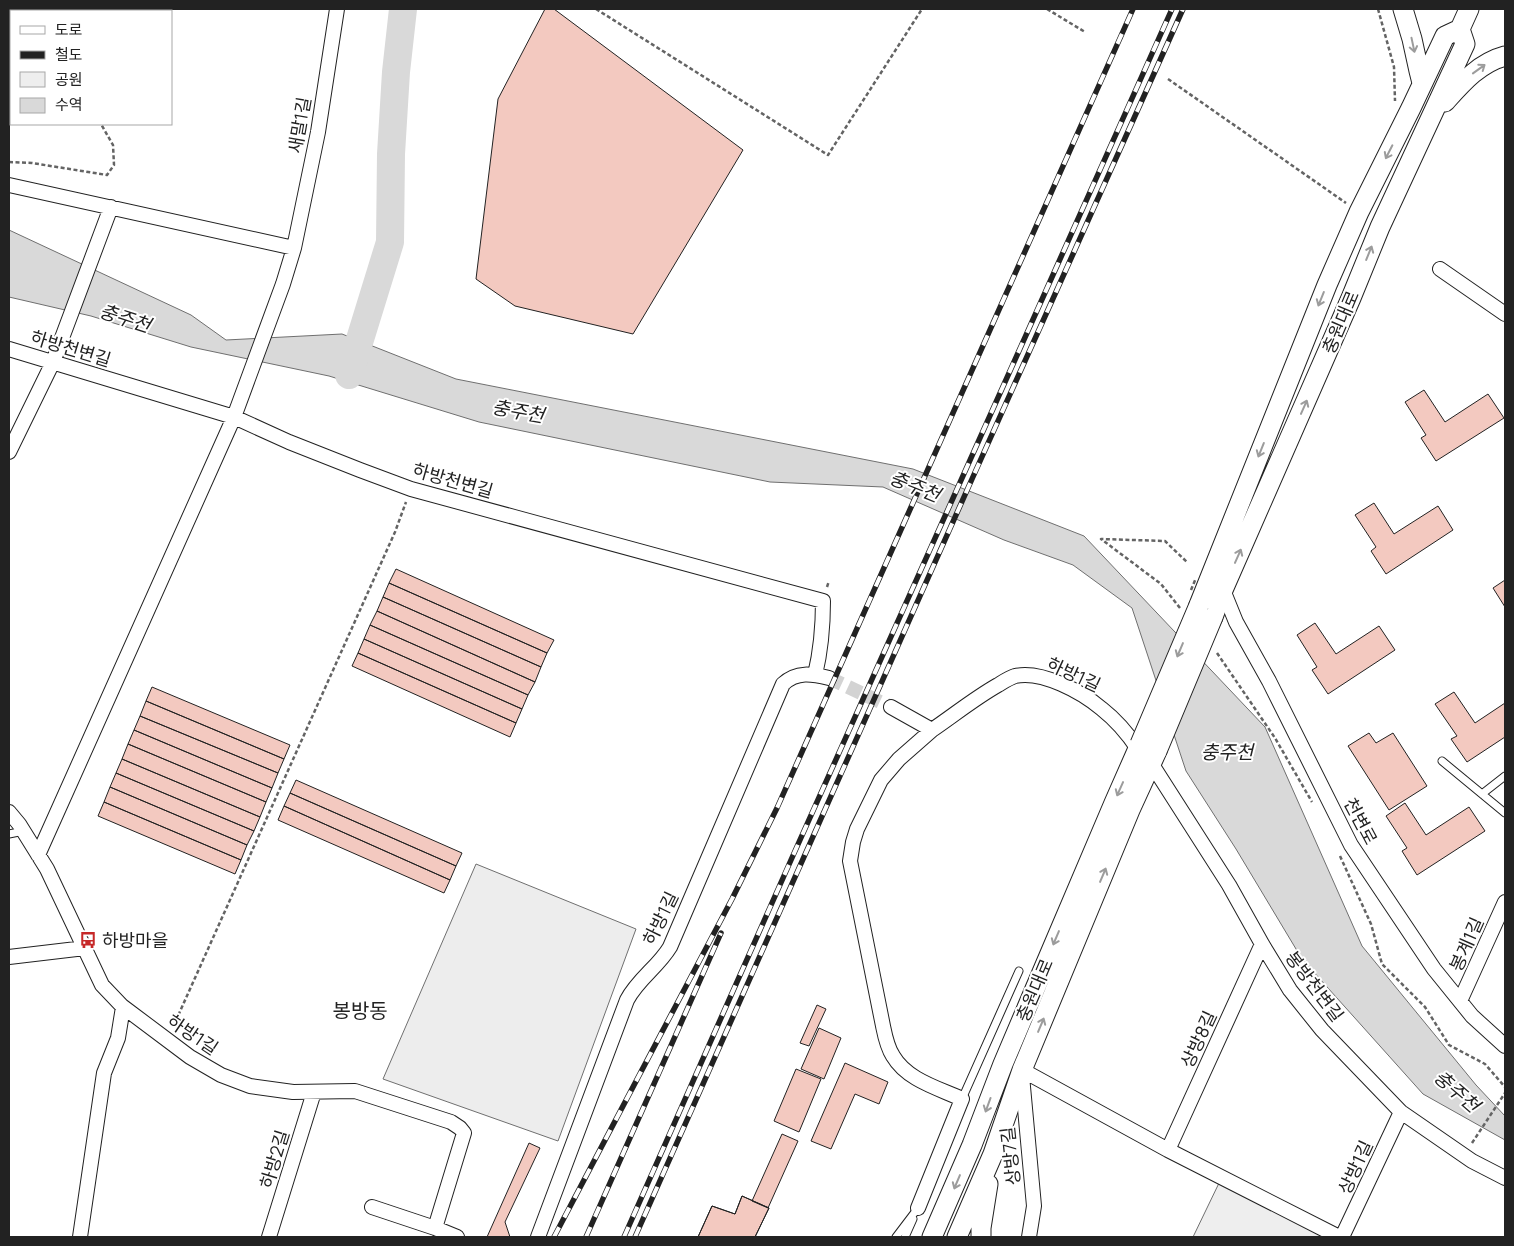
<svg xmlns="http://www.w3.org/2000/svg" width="1514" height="1246" font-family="Manrope,'Noto Sans KR',sans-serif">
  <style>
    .green { fill: #eee; stroke: #6f6f6f }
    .parking { fill: #ededed; stroke: #6f6f6f }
    .water { fill: #d9d9d9; stroke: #6f6f6f }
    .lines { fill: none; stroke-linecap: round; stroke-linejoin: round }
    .river { stroke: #d9d9d9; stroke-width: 28 }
    .building { fill: #f3c9c0; stroke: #222 }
    .street-tunnel { stroke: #d3d3d3; stroke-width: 14; stroke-dasharray: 14 7; stroke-linecap: butt }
    .lane-casing { stroke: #222; stroke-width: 9 }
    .street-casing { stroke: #222; stroke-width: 16 }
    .secondary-casing { stroke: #222; stroke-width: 21 }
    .path { stroke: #646464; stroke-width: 2.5; stroke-dasharray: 4 2.5; stroke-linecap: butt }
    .lane { stroke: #fff; stroke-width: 7 }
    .street { stroke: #fff; stroke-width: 14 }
    .secondary { stroke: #fff; stroke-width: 19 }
    .rail-casing { stroke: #222; stroke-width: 5.5 }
    .rail { stroke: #fff; stroke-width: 4; stroke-dasharray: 11; stroke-linecap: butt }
    .secondary-bridge-casing { stroke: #222; stroke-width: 21; stroke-linecap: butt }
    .path-bridge { stroke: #646464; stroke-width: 2.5; stroke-dasharray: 4 2.5; stroke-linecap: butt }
    .secondary-bridge { stroke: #fff; stroke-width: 19 }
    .oneway { stroke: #9c9c9c }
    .labels { text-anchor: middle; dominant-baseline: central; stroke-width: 4; stroke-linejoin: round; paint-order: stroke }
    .street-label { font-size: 18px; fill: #222; stroke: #fff }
    .poi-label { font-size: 18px; fill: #222; stroke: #fff; text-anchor: start }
    .water-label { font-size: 19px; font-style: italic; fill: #222; stroke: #fff }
    .quarter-label { font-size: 20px; fill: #222; stroke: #fff }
  </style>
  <rect width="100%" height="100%" fill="#fff"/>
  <path class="green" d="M1220,1181L1327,1237H1193Z"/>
  <path class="parking" d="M476,864L636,929L558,1141L383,1079Z"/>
  <path class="water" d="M9,230L191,315L226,340L342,334L456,379L913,469L1084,536L1265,727L1362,946L1476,1085L1505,1116V1140L1423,1094L1302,959L1236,849L1186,771L1132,608L1073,565L1004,540L883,487L770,482L479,422L329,376L191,347L91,316L9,297Z"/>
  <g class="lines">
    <path class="river" d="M349,375L390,242L391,154L396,72L403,9"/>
  </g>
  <path class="building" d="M545,9H554L743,150L633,334L515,306L476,279L498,99Z
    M1424,390L1445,422L1488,394L1504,418L1436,461L1421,438L1426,435L1405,402Z
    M1374,503L1394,534L1438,506L1453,530L1386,574L1371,551L1376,547L1355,515Z
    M396,569L554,640L547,653L389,583Z
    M1505,580V607L1493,588Z
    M389,583L547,653L541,667L383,597Z
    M383,597L541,667L535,682L377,611Z
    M377,611L535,682L528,695L370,625Z
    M1315,623L1336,654L1379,626L1395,650L1328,694L1312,670L1317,667L1297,635Z
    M370,625L528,695L522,709L364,639Z
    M364,639L522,709L516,723L358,653Z
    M358,653L516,723L510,737L352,666Z
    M152,687L290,745L284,759L146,701Z
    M1454,692L1475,723L1505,703V737L1467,762L1451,739L1457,736L1435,704Z
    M146,701L284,759L278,773L140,716Z
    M140,716L278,773L272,788L134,730Z
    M134,730L272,788L266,802L128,744Z
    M1369,733L1376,743L1393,733L1427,786L1389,810L1348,746Z
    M128,744L266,802L260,817L122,759Z
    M122,759L260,817L254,831L116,773Z
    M116,773L254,831L247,845L110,787Z
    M296,780L462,853L456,866L290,793Z
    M110,787L247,845L241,860L104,802Z
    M290,793L456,866L450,880L284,806Z
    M104,802L241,860L235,874L98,816Z
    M1405,803L1426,835L1469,807L1485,831L1417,875L1402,851L1407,848L1386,816Z
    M284,806L450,880L444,893L278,820Z
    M817,1005L826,1009L809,1046L800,1043Z
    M819,1028L841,1038L824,1079L801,1069Z
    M845,1063L888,1082L879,1104L855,1094L831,1149L811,1141Z
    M796,1069L821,1079L799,1132L774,1121Z
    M782,1134L798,1141L768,1208L752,1201Z
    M529,1143L540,1148L505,1222L510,1237H487Z
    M742,1196L769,1208L755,1237H698L712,1206L735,1214Z
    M742,1196L769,1208L755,1237H698L712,1206L735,1214Z"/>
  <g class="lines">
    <path class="street-tunnel" d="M829,678L891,707"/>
    <g class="lane-casing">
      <path id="lane" d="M1442,761L1505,813
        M1482,794L1505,776
        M9,834L24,831
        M962,1099L1019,971
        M896,1237L918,1208
        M905,1237L913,1219"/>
    </g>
    <g class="street-casing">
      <path id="street" d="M9,185L294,248
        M1440,269L1505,314
        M9,349L234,417L289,442L360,470L411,489L823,601C823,626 821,650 815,675
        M9,452L53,362L111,207
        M1223,590L1236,622L1269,681L1351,845L1434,969L1472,1016L1505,1046
        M891,707L932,730C954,715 975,698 998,685C1003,682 1009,678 1015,676C1042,670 1082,692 1102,709C1116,720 1128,734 1138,749
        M1151,763L1229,885L1262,944L1290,990L1322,1030L1401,1112L1472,1161L1505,1178
        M9,812L19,824L47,869L102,985L122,1006L190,1057L221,1075L250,1086L293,1092L355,1091L451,1122L460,1128L464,1133L435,1228
        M38,855L234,417L283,284L294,248L318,132L337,9
        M9,957L85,948
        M1460,1001L1505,902
        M1022,1070L1168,1150L1339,1237
        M1022,1076L1034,1206L1029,1237
        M1168,1150L1262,944
        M372,1207L435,1228L457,1237
        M918,1208L962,1099C938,1088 907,1080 893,1056C887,1047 885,1036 883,1026L850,861L853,842L857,829L881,780L899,759L932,730
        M80,1237L104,1073L118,1038L123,1007
        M269,1237L314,1092
        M538,1237L627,1000C638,979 658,967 670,947L783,684C797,671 812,674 829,678
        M1342,1237L1401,1112"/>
    </g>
    <g class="secondary-casing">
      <path id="secondary" d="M1403,9L1412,39L1419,71L1422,83
        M1445,102C1462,83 1479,63 1505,56
        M1199,605L1327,285L1359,212L1411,108L1445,36L1460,29
        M1213,617L1223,590L1351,298L1380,227L1465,44L1460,29L1469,9
        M932,1237L972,1145L1003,1064L1114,803L1140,744
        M957,1237L993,1154L1022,1070L1130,810L1157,751
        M981,1237V1228L988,1184"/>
    </g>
    <path class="path" d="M596,9L828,155L922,9
      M1047,9L1085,32
      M1378,9L1394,67L1395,101
      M77,11V9
      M1168,79L1346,203
      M9,162L32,163L107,175L114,165L113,145L101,124
      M827,587L829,581
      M1180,608L1161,584L1101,539L1165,541L1188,563
      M1217,653L1275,738L1312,802
      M1340,856L1371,924L1382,964L1425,1007L1449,1045L1485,1064L1505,1087
      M173,1027L395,532L406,502
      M1472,1143L1505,1093"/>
    <use href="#lane" class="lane"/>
    <use href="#street" class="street"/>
    <use href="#secondary" class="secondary"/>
    <g class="rail-casing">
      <path id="rail" d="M554,1237L732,899L777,808L1133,9
        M586,1237L721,933
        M624,1237L791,860L1172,9
        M635,1237L972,479L1183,9"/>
    </g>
    <use href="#rail" class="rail"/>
    <g class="secondary-bridge-casing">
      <path id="secondary-bridge" d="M1140,744L1199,605
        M1157,751L1213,617"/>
    </g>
    <path class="path-bridge" d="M1191,590L1196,578"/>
    <use href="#secondary-bridge" class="secondary-bridge"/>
  </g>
  <defs><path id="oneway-shaft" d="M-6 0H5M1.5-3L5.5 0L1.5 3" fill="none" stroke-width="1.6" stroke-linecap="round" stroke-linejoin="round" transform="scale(1.25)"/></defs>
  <g class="oneway">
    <use href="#oneway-shaft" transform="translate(1413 45) rotate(78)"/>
    <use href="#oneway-shaft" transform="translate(1479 69) rotate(-36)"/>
    <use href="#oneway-shaft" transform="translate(1389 152) rotate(117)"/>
    <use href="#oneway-shaft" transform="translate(1369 253) rotate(-68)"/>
    <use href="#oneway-shaft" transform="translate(1321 299) rotate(112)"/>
    <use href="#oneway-shaft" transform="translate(1304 407) rotate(-66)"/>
    <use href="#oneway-shaft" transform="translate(1261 450) rotate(112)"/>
    <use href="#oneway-shaft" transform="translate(1238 556) rotate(-66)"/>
    <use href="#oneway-shaft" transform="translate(1180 650) rotate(113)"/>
    <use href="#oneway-shaft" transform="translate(1120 789) rotate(114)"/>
    <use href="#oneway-shaft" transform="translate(1103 875) rotate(-67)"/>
    <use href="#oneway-shaft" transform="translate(1056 938) rotate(113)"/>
    <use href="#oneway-shaft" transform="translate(1041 1025) rotate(-67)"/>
    <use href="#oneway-shaft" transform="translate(988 1105) rotate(110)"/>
    <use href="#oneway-shaft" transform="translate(957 1182) rotate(113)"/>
  </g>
  <defs>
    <g id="bus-bare" transform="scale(1.35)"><path d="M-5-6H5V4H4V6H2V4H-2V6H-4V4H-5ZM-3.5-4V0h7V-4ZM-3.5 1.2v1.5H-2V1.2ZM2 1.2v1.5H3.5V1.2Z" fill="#c62828" stroke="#fff" stroke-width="2.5" paint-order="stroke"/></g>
  </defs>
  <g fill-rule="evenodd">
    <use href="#bus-bare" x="88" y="940"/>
  </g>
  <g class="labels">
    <g class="street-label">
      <text transform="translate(299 125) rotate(-80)">새말1길</text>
      <text transform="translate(1340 322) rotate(-67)">충원대로</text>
      <text transform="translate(71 348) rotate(17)">하방천변길</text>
      <text transform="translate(453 480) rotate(16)">하방천변길</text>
      <text transform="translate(1074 674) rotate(25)">하방1길</text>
      <text transform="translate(1361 821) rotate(62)">천변로</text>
      <text transform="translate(660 918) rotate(-64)">하방1길</text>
      <text transform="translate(1466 944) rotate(-66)">봉계1길</text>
      <text transform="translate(1315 986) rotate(53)">봉방천변길</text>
      <text transform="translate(1034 990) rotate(-67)">충원대로</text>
      <text transform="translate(193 1034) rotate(34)">하방1길</text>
      <text transform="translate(1198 1039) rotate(-65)">상방8길</text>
      <text transform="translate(1010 1156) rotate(-96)">상방7길</text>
      <text transform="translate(274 1159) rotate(-73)">하방2길</text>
      <text transform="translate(1355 1167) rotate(-65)">상방1길</text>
    </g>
    <g class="poi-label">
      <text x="102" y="940">하방마을</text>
    </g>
    <g class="water-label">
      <text transform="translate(125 318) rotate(18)">충주천</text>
      <text transform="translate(518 411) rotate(10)">충주천</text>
      <text transform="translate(915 486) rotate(22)">충주천</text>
      <text x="1227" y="752">충주천</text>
      <text transform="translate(1457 1091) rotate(41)">충주천</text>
    </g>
    <g class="quarter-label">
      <text x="360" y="1010">봉방동</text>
    </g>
  </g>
  <rect width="1514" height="1246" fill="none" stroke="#222222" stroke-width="20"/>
  <rect x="10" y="10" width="162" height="115" fill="#ffffff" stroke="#a7a7a7"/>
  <rect x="20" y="26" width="25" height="8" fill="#ffffff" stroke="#a7a7a7"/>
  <text x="55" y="35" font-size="15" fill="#222222">도로</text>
  <rect x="20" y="51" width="25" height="8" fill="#222222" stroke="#a7a7a7"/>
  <text x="55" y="60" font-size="15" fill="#222222">철도</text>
  <rect x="20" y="72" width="25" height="15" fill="#eeeeee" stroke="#a7a7a7"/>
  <text x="55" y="85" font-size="15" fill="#222222">공원</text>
  <rect x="20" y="98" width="25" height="15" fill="#d9d9d9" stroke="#a7a7a7"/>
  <text x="55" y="110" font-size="15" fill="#222222">수역</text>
</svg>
